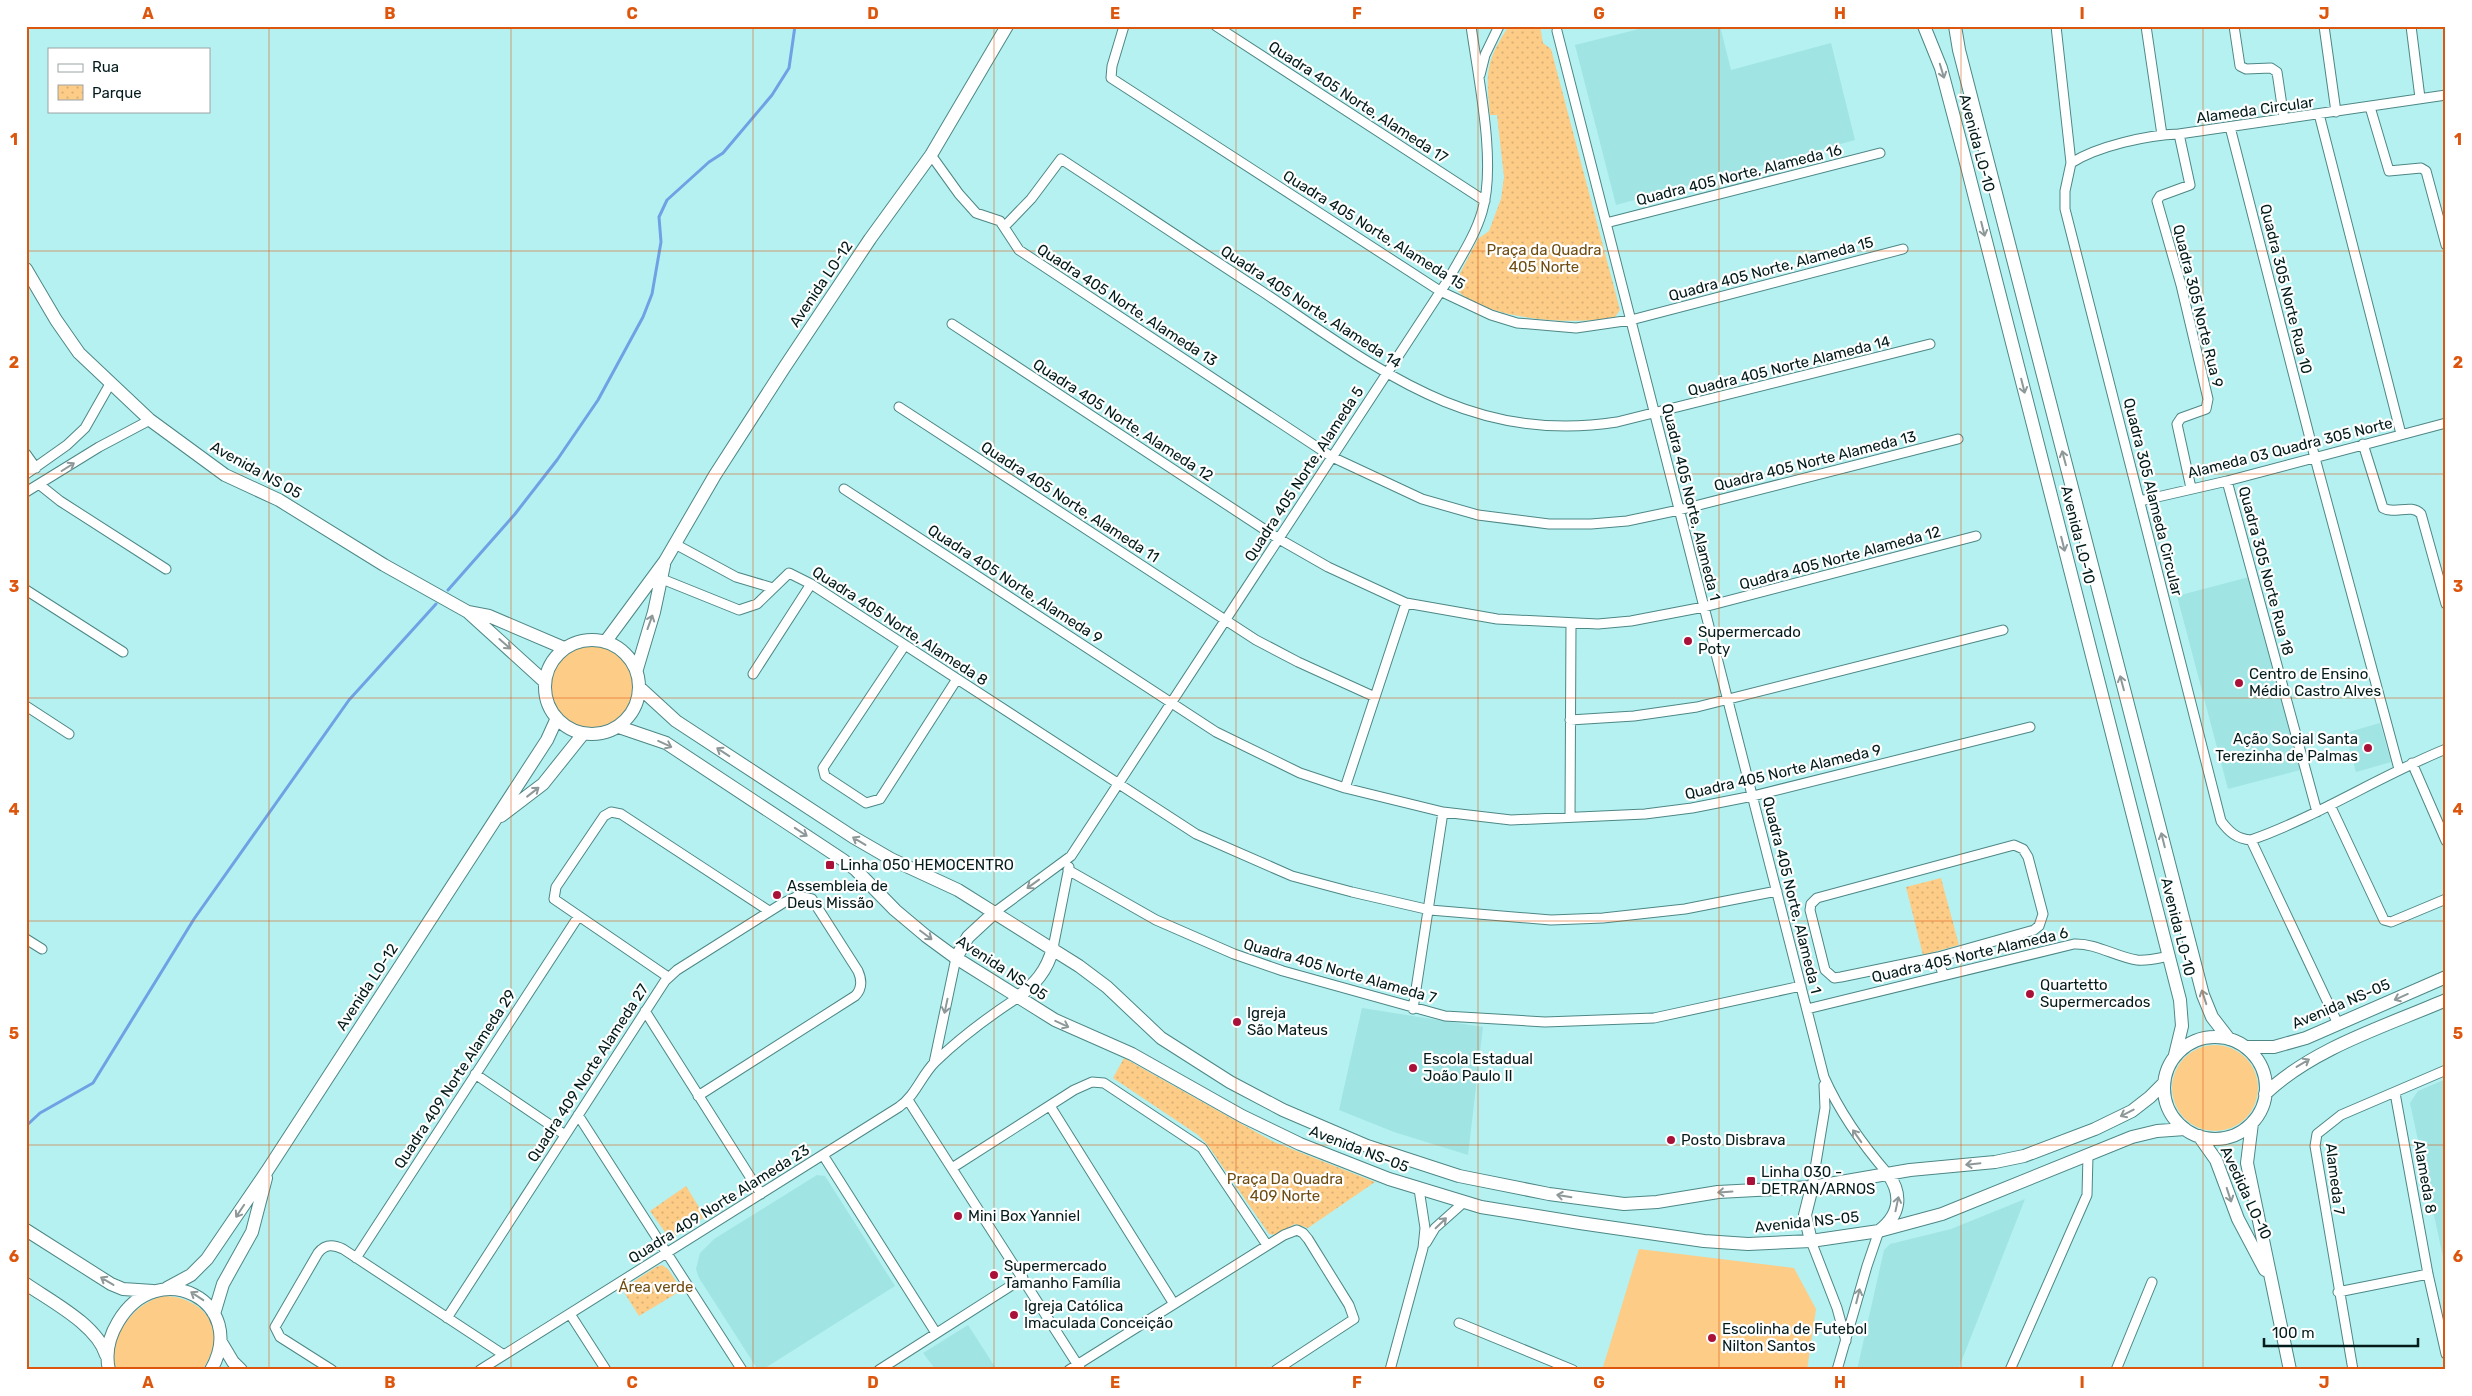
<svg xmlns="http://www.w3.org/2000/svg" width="2472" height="1396" font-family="Rubik,sans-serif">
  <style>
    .built { fill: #a0e4e4 }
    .green { fill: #fdcc87 }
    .park { fill: url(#park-dots) }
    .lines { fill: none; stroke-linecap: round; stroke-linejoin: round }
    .stream { stroke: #6ea2e4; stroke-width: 3 }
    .street-casing { stroke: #4d8786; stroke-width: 11 }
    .secondary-casing { stroke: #4d8786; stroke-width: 14 }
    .street { stroke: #fff; stroke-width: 9 }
    .secondary { stroke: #fff; stroke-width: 12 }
    .oneway { stroke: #8e9898 }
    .grid { fill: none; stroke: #dd560d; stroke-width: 1; stroke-opacity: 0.55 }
    .poi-dot { fill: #a91139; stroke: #fff; stroke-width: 2 }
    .labels { text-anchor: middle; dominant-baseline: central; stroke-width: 4.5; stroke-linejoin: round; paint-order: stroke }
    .street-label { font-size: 15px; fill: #041b1b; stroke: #fff }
    .park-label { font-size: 15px; fill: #6f4c10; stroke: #fff }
    .poi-label { font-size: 15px; fill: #041b1b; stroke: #fff; text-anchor: start }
    .neatline { fill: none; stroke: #dd560d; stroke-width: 2 }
    .grid-label { font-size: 16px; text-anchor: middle; font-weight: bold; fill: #dd560d }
  </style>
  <defs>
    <pattern id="park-dots" width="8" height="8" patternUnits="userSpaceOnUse" patternTransform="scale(1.25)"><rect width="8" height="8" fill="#fdcc87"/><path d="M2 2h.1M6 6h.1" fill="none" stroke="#d7af74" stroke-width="1.8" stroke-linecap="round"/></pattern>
  </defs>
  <rect width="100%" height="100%" fill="#b5f1f1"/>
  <path class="built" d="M1651,26H1720L1731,70L1831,43L1855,140L1616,205L1575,45Z
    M2249,577L2300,770L2228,789L2177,596Z
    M2380,723L2391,762L2356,772L2345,733Z
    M1362,1008L1483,1027L1468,1155L1394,1132L1339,1110Z
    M2446,1079V1271L2410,1103L2418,1091Z
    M817,1175L825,1176L895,1286L762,1370H758L699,1278L696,1269L700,1253L714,1239Z
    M2025,1199L1958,1370H1857L1884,1250L1890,1244L1951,1229Z
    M968,1325L997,1370H936L923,1353Z"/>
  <path class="green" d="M549 687a43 43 0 1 1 86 0a43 43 0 1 1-86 0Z
    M2172 1088a43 43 0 1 1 86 0a43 43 0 1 1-86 0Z
    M1639,1249L1794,1268L1816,1309L1807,1370H1611L1603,1367Z
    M163,1296C192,1296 220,1315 213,1348C211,1356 206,1363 203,1370H115C107,1339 133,1303 163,1296Z"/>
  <path class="park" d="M1509,26H1540L1543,43L1551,49L1620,310L1615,317C1576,326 1484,320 1456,289L1457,279L1478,239L1489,231L1501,199L1504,177L1497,115H1490C1486,73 1485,62 1509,26Z
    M1941,878L1959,945L1923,955L1906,887Z
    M1124,1058L1274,1142L1375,1182L1308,1228L1295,1224L1276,1235L1269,1234L1207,1144L1198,1135L1113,1078Z
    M686,1186L705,1217L670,1239L650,1211Z
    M662,1265L668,1269L682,1290L639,1316L622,1289L656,1267Z"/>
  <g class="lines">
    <path class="stream" d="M448,590L515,514L557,460L598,400L643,317L652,294L661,242L659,217L667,200L709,162L723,153L772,95L789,68L795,26
      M26,1126L40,1113L93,1083L194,919L349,700L436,604"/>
    <g class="street-casing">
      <path id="street" d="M1124,26L1112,66L1111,78L1440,291L1491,315L1517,323L1576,328L1631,320L1903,249
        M1216,26L1485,201
        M2056,26L2071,163L2065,191V209L2221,821C2229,832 2237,839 2251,840C2319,816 2379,776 2446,749
        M2146,26L2162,135
        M2234,26L2240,66L2246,69L2271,68L2277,72L2284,119
        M2324,26L2336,112
        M2411,26L2420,98
        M1557,31L1824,1077C1840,1113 1862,1144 1888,1174
        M1480,75L1485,55L1499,26
        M2370,107L2389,171L2421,168L2426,171L2446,245
        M2319,114L2401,434
        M2230,127L2315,458L2399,769
        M2179,134L2190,185L2160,196L2157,201L2181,285L2208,399L2206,409L2181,418L2177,424L2191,488
        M931,155L959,194L976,213L1000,221L1019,250L1332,457L1422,499L1478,515L1549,524H1591L1627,521L1679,510L1958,439
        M2071,163C2098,146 2147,135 2179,134L2446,95
        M1606,223L1880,153
        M1004,227L1031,199L1061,159C1128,203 1195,248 1263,292C1377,368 1470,445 1617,422L1930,344
        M952,324L1279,539L1328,567L1406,603L1497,619L1598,624L1631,621L1704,607L1976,536
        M899,407L1256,640L1298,662L1375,697
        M2363,444L2383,508C2395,515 2411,503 2421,514L2446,604
        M26,454L36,468
        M26,474L67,445L85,428L110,384
        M2227,481L2317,812
        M40,485L60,501L166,569
        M844,489L1216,732L1300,773L1345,788L1443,812L1511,820L1645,814L1692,808L1753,796L2030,727
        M26,492L99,447L150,420
        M2140,501L2227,481L2446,423
        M675,544L736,577L773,588
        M662,579L739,610L757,604L789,573L811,584L1196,834L1292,876L1352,892L1430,910L1551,920L1603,918L1685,909L1777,891
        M26,590L123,652
        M905,645L823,768L825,776L866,803L880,799L957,679
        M753,674L811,584
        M26,706L69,734
        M1570,720L1634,716L1697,707L2003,630
        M2412,763L2446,841
        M1345,788L1406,603
        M2330,805L2384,920L2391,922L2446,899
        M1570,817L1571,624
        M2251,840L2338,1024
        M2014,845L2023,849L2028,857L2043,914L2039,926L2034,930L1938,957L1841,977L1834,978L1825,970L1810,910L1811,904L1817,898Z
        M1068,870L1156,920L1234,954L1283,971L1445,1016L1545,1022L1654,1018L1801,986
        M995,912L1071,856L1448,280C1460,258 1475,236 1482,212C1497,164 1478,77 1471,26
        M26,939L42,949
        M1053,948L1069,867
        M1938,957L1943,975
        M668,977L554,899L556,887L604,816L611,812L621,814L769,911
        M1413,1009L1443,812
        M1807,1009L2074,944C2096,943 2116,957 2137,960C2148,961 2159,958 2169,956
        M645,1011L761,1194
        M934,1063L956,958
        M475,1074L565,1135
        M2395,1093L2428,1274L2446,1354
        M908,1100L1081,1370
        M1050,1106L1174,1304
        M578,1115L742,1370
        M823,1155L936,1333
        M952,1168L1074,1090L1092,1082L1104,1083L1202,1148L1267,1245
        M1812,1187L1825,1108L1824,1085
        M1811,1241L1837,1308L1846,1341
        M1426,1243L1435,1228L1463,1203
        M356,1258L578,917
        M2338,1292L2428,1274
        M570,1314L606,1370
        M447,1318L665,981L677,970L783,903L798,896L812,899L858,971C862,980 862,989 855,996L698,1096
        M1459,1323L1573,1370
        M332,1370L280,1337L275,1327L318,1253C325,1244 333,1244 343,1249L504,1355
        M480,1370L899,1107C916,1095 921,1076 935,1062C960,1038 988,1017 1017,998
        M879,1370L1023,1278
        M1069,1370L1284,1235L1297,1230L1303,1233L1308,1239L1349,1305L1354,1319L1276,1370
        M1390,1370L1423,1248L1425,1228L1419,1189
        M1837,1370L1867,1266L1879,1231
        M2010,1370L2087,1195L2088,1155
        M2116,1370L2152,1282
        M2353,1370L2315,1146L2317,1134L2341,1115L2446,1070"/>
    </g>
    <g class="secondary-casing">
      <path id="secondary" d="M1924,26L1941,68L1964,155L2180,1000L2182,1026L2175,1055
        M1955,26L1959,50L2203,995L2212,1017L2229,1039
        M26,269L56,320L79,353L150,420L225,475L279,500L384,565L468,612L545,682
        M468,612L489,616L564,648
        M545 687a47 47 0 1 1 94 0a47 47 0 1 1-94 0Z
        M606,641L665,561L715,475L784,368L870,239L931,155L1007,26
        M637,669L654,612L664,565
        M640,688L676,721L853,837L891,859L958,890L1079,966L1107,987L1161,1038L1230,1082L1283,1110L1367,1146L1459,1176L1549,1194L1624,1204L1657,1202L1718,1192L1812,1187L1910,1170L1995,1162L2024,1156L2095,1129L2132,1111L2150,1097L2164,1083
        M619,727L666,743L843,860L856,870L895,910L926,936L956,958L1055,1020L1132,1054L1242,1116L1300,1144L1389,1179L1481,1207L1580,1223L1704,1241L1748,1244L1811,1241L1879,1231L1942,1214L2132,1137L2157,1131L2185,1129
        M501,816L543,784L583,734
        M956,958L968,937L995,912
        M1017,998C1035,984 1047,971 1053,948
        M2164 1088a51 51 0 1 1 102 0a51 51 0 1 1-102 0Z
        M2245,1047H2274L2306,1038L2446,977
        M2265,1094C2313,1048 2386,1026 2446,1000
        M2252,1123L2247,1163L2290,1370
        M2199,1136L2216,1160L2238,1219L2265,1270
        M26,1230L111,1284L123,1289L153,1291
        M1879,1231C1900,1215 1903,1195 1888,1174
        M1811,1241L1805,1215L1812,1187
        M26,1284C52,1302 97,1325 106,1355
        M167,1288L191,1275L207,1259L267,1171L547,740L557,718
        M214,1314L223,1284L252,1232L266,1178
        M221,1342L233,1362L241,1370
        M109,1370C105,1353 109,1337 118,1322C158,1254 250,1302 211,1370"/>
    </g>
    <use href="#street" class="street"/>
    <use href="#secondary" class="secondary"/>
  </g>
  <defs><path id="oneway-shaft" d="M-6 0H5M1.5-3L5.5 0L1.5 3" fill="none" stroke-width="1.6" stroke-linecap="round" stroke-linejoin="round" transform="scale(1.25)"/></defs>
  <g class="oneway">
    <use href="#oneway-shaft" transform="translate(1942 71) rotate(73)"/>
    <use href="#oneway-shaft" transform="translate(1983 229) rotate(76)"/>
    <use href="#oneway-shaft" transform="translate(2023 386) rotate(76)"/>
    <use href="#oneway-shaft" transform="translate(2064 458) rotate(-105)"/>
    <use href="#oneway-shaft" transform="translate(68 467) rotate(-32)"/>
    <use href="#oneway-shaft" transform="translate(2063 544) rotate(76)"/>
    <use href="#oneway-shaft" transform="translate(650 622) rotate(-70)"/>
    <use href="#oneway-shaft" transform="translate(505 644) rotate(41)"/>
    <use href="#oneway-shaft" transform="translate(2122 683) rotate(-105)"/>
    <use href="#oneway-shaft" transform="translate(665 744) rotate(25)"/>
    <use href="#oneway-shaft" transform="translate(723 752) rotate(-147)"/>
    <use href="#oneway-shaft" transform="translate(533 792) rotate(-38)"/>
    <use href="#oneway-shaft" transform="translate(801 832) rotate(34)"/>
    <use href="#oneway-shaft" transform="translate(2163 840) rotate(-104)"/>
    <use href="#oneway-shaft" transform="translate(859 841) rotate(-149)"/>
    <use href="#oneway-shaft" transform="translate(1033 884) rotate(144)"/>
    <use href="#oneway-shaft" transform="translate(926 935) rotate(37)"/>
    <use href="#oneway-shaft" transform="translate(2204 997) rotate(-108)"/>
    <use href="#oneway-shaft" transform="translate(2401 997) rotate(156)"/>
    <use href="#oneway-shaft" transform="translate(946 1006) rotate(102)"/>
    <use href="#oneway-shaft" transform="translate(1062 1024) rotate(25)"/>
    <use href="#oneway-shaft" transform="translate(2303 1063) rotate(-31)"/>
    <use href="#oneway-shaft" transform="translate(2127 1113) rotate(153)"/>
    <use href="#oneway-shaft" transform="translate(1857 1136) rotate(-125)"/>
    <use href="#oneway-shaft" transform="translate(1973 1164) rotate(174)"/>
    <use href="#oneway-shaft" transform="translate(1725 1192) rotate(176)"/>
    <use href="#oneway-shaft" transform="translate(2229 1195) rotate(72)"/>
    <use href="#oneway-shaft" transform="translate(1564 1196) rotate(-171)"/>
    <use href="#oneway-shaft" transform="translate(1897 1204) rotate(-78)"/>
    <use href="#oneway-shaft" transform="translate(240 1211) rotate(124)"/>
    <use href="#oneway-shaft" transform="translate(1441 1223) rotate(-44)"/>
    <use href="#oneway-shaft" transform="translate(107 1281) rotate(-149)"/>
    <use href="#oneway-shaft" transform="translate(197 1296) rotate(-147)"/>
    <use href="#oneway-shaft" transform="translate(1858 1296) rotate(-76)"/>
  </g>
  <path class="grid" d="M269,26V1370M511,26V1370M753,26V1370M994,26V1370M1236,26V1370M1478,26V1370M1719,26V1370M1961,26V1370M2203,26V1370M26,251H2446M26,474H2446M26,698H2446M26,921H2446M26,1145H2446"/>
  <g class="poi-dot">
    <circle cx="1688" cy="641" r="5"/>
    <circle cx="2239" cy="683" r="5"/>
    <circle cx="2368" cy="748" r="5"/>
    <rect x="825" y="860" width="10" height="10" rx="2.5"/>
    <circle cx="777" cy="895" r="5"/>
    <circle cx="2030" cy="994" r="5"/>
    <circle cx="1237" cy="1022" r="5"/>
    <circle cx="1413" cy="1068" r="5"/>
    <circle cx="1671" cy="1140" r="5"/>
    <rect x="1746" y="1176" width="10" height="10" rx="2.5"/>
    <circle cx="958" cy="1216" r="5"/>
    <circle cx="994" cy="1275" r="5"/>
    <circle cx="1014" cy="1315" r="5"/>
    <circle cx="1712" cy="1338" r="5"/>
  </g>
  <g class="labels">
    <g class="street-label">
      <text transform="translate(1358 102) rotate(33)">Quadra 405 Norte, Alameda 17</text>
      <text transform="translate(2255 110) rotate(-8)">Alameda Circular</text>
      <text transform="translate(1977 143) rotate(75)">Avenida LO-10</text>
      <text transform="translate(1739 175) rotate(-14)">Quadra 405 Norte, Alameda 16</text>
      <text transform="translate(1374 230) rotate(32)">Quadra 405 Norte, Alameda 15</text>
      <text transform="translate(1771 269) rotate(-15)">Quadra 405 Norte, Alameda 15</text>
      <text transform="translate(821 284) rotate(-56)">Avenida LO-12</text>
      <text transform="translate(2286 289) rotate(76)">Quadra 305 Norte Rua 10</text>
      <text transform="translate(1127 305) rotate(33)">Quadra 405 Norte, Alameda 13</text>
      <text transform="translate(2198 306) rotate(76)">Quadra 305 Norte Rua 9</text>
      <text transform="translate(1311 307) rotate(33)">Quadra 405 Norte, Alameda 14</text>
      <text transform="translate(1789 366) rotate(-14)">Quadra 405 Norte Alameda 14</text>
      <text transform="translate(1123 420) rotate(33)">Quadra 405 Norte, Alameda 12</text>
      <text transform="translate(2290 448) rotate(-14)">Alameda 03 Quadra 305 Norte</text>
      <text transform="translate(1815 461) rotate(-14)">Quadra 405 Norte Alameda 13</text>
      <text transform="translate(256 470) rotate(29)">Avenida NS 05</text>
      <text transform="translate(1304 474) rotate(-57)">Quadra 405 Norte, Alameda 5</text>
      <text transform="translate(2153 497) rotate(76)">Quadra 305 Alameda Circular</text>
      <text transform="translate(1070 502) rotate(33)">Quadra 405 Norte, Alameda 11</text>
      <text transform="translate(1691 502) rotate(76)">Quadra 405 Norte, Alameda 1</text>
      <text transform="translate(2078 535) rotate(76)">Avenida LO-10</text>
      <text transform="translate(1840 558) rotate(-15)">Quadra 405 Norte Alameda 12</text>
      <text transform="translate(2266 571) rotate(75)">Quadra 305 Norte Rua 18</text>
      <text transform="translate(1015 584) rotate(33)">Quadra 405 Norte, Alameda 9</text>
      <text transform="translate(900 626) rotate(33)">Quadra 405 Norte, Alameda 8</text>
      <text transform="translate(1783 772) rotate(-13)">Quadra 405 Norte Alameda 9</text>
      <text transform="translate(1792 895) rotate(76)">Quadra 405 Norte, Alameda 1</text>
      <text transform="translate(2178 927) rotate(76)">Avenida LO-10</text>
      <text transform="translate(1970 955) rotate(-13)">Quadra 405 Norte Alameda 6</text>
      <text transform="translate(1002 968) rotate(33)">Avenida NS-05</text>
      <text transform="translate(1340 971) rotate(16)">Quadra 405 Norte Alameda 7</text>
      <text transform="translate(367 987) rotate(-57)">Avenida LO-12</text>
      <text transform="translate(2341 1004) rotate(-23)">Avenida NS-05</text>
      <text transform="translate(588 1073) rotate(-57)">Quadra 409 Norte Alameda 27</text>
      <text transform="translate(455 1079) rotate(-57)">Quadra 409 Norte Alameda 29</text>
      <text transform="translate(1359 1149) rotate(21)">Avenida NS-05</text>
      <text transform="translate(2425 1177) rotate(80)">Alameda 8</text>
      <text transform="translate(2335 1179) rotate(83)">Alameda 7</text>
      <text transform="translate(2246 1193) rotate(65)">Avedida LO-10</text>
      <text transform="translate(719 1204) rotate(-32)">Quadra 409 Norte Alameda 23</text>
      <text transform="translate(1807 1222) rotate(-6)">Avenida NS-05</text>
    </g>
    <g class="park-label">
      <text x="1544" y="250">Praça da Quadra<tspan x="1544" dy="17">405 Norte</tspan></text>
      <text x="1285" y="1179">Praça Da Quadra<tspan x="1285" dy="17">409 Norte</tspan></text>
      <text x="656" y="1287">Área verde</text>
    </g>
    <g class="poi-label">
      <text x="1698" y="632">Supermercado<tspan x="1698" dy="17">Poty</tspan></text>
      <text x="2249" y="674">Centro de Ensino<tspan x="2249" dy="17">Médio Castro Alves</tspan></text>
      <text x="2358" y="739" text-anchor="end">Ação Social Santa<tspan x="2358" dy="17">Terezinha de Palmas</tspan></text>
      <text x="840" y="865">Linha 050 HEMOCENTRO</text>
      <text x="787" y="886">Assembleia de<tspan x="787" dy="17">Deus Missão</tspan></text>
      <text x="2040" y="985">Quartetto<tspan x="2040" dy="17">Supermercados</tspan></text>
      <text x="1247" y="1013">Igreja<tspan x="1247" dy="17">São Mateus</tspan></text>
      <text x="1423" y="1059">Escola Estadual<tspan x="1423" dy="17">João Paulo II</tspan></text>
      <text x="1681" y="1140">Posto Disbrava</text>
      <text x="1761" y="1172">Linha 030 -<tspan x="1761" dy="17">DETRAN/ARNOS</tspan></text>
      <text x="968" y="1216">Mini Box Yanniel</text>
      <text x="1004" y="1266">Supermercado<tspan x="1004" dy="17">Tamanho Família</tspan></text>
      <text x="1024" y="1306">Igreja Católica<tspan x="1024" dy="17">Imaculada Conceição</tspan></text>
      <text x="1722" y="1329">Escolinha de Futebol<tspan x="1722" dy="17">Nilton Santos</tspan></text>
    </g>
  </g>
  <rect width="2472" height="1396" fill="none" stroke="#ffffff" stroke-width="55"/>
  <rect x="48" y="48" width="162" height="65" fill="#ffffff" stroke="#9ba4a4"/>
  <rect x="58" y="64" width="25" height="8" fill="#ffffff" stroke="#9ba4a4"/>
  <text x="92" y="72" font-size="15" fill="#041b1b">Rua</text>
  <rect x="58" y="85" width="25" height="15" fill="url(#park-dots)" stroke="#9ba4a4"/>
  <text x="92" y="98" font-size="15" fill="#041b1b">Parque</text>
  <path d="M2264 1338v8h154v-8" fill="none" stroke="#041b1b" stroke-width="2.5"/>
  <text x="2272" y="1338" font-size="15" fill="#041b1b" stroke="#ffffff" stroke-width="4" paint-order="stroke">100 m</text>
  <rect x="28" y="28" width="2416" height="1340" class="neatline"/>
  <g class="grid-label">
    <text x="148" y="19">A</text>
    <text x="390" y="19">B</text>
    <text x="632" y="19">C</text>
    <text x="873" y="19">D</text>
    <text x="1115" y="19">E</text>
    <text x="1357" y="19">F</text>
    <text x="1599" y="19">G</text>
    <text x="1840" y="19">H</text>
    <text x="2082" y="19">I</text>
    <text x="2324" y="19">J</text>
    <text x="14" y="145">1</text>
    <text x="2458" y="145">1</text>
    <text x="14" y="368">2</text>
    <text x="2458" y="368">2</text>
    <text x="14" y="592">3</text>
    <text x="2458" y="592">3</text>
    <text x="14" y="815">4</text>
    <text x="2458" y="815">4</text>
    <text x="14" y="1039">5</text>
    <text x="2458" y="1039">5</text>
    <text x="14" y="1262">6</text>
    <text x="2458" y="1262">6</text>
    <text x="148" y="1388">A</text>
    <text x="390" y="1388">B</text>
    <text x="632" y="1388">C</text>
    <text x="873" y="1388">D</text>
    <text x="1115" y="1388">E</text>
    <text x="1357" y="1388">F</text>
    <text x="1599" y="1388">G</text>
    <text x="1840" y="1388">H</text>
    <text x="2082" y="1388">I</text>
    <text x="2324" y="1388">J</text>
  </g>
</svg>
